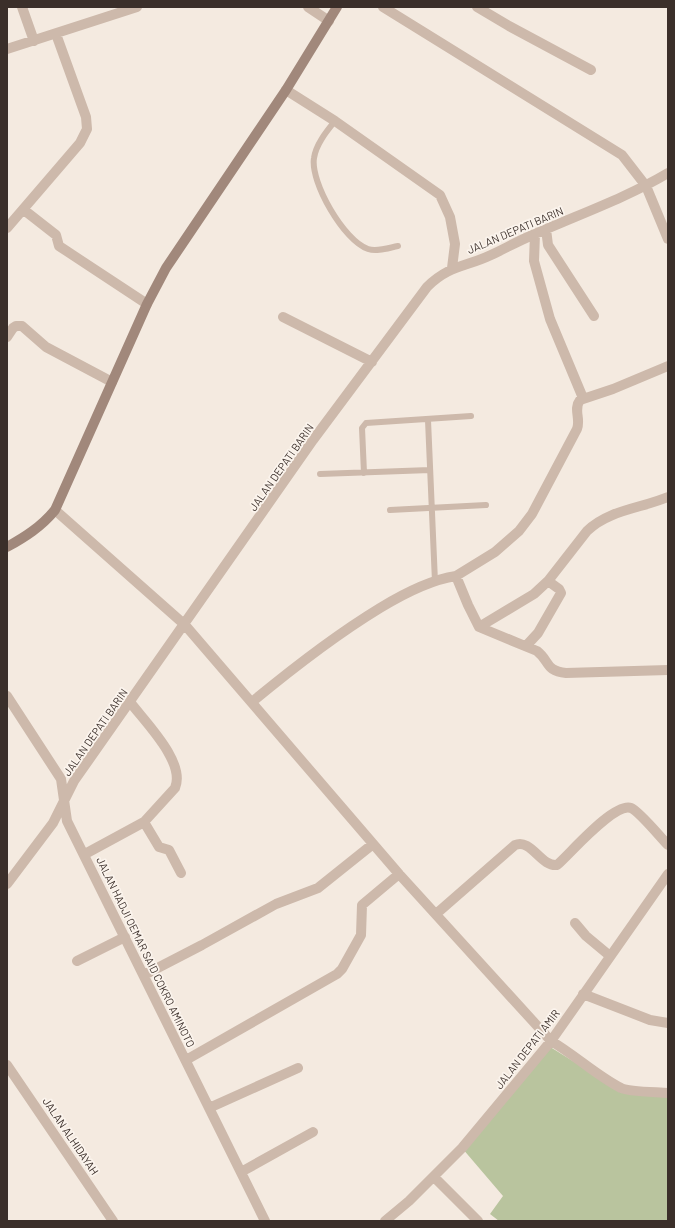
<svg xmlns="http://www.w3.org/2000/svg" width="675" height="1228" font-family="Barlow,sans-serif">
  <style>
    .green { fill: #b9c49e }
    .lines { fill: none; stroke-linecap: round; stroke-linejoin: round }
    .lane { stroke: #cdb9ab; stroke-width: 6 }
    .street { stroke: #cdb9ab; stroke-width: 10 }
    .secondary { stroke: #a1887b; stroke-width: 10 }
    .labels { text-anchor: middle; dominant-baseline: central; stroke-width: 3.5; stroke-linejoin: round; paint-order: stroke }
    .street-label { font-size: 11px; fill: #3b2f2a; stroke: #fbf4ed }
  </style>
  <rect width="100%" height="100%" fill="#f4eae0"/>
  <path class="green" d="M547,1045L592,1073L619,1087L668,1094V1221H499L490,1214L503,1196L462,1148Z"/>
  <g class="lines">
    <path class="lane" d="M335,121C327,131 316,144 314,158C310,182 344,241 368,249C377,252 388,248 398,246
      M428,420L435,582
      M364,473L362,428L366,423L471,416
      M320,474L430,470
      M390,510L486,505"/>
    <path class="street" d="M22,7L34,41
      M308,7L329,21
      M383,7L622,155L646,186L668,239
      M477,7L509,26L591,70
      M7,49L137,7
      M286,90L335,121L440,195L450,217L455,244L452,268
      M24,210L56,235L59,246L147,304
      M7,228L80,143L87,129L86,117L56,34
      M546,229L548,245L594,316
      M535,234L534,261L550,319L583,398
      M283,317L372,362
      M7,337L13,328L16,326H22L46,347L112,382
      M668,366L613,389L580,400C573,409 581,419 577,429L532,514L519,531L495,552L456,576L468,605L479,627L537,651C550,661 545,671 566,673L668,670
      M55,510L185,625L399,874L551,1041C575,1055 596,1075 621,1088C628,1092 658,1092 668,1093
      M479,627L534,594L548,581
      M526,646L538,633L561,593L559,589L548,581L587,531C608,510 642,508 668,497
      M7,696L61,779L67,821L265,1221
      M252,702C293,668 334,636 380,608C403,594 429,580 456,576
      M144,822L159,847L169,850L181,873
      M85,854L144,822L175,788C186,762 145,722 130,702
      M7,884L53,823L74,781L313,440L427,287C449,265 466,267 491,255C506,248 520,240 535,234C580,214 626,198 668,173
      M436,914L515,845C531,838 541,867 557,865C570,854 614,802 631,808C639,811 661,838 668,845
      M575,923L586,936L610,956
      M77,961L125,937
      M144,975L202,945L276,904L318,888L373,844
      M583,994L650,1020L668,1023
      M186,1060L337,974L342,969L361,935L362,905L399,874
      M7,1065L113,1221
      M209,1108L298,1068
      M241,1172L313,1132
      M434,1177L478,1221
      M385,1221L409,1201L462,1148L551,1041L668,874"/>
    <path class="secondary" d="M7,547C25,537 41,527 55,510L147,304L166,268L286,90L337,7"/>
  </g>
  <g class="labels">
    <g class="street-label">
      <text transform="translate(515 230) rotate(-23)">JALAN DEPATI BARIN</text>
      <text transform="translate(281 467) rotate(-55)">JALAN DEPATI BARIN</text>
      <text transform="translate(95 732) rotate(-55)">JALAN DEPATI BARIN</text>
      <text transform="translate(146 952) rotate(64)">JALAN HADJI OEMAR SAID COKRO AMINOTO</text>
      <text transform="translate(527 1049) rotate(-52)">JALAN DEPATI AMIR</text>
      <text transform="translate(71 1136) rotate(56)">JALAN ALHIDAYAH</text>
    </g>
  </g>
  <rect width="675" height="1228" fill="none" stroke="#3b2f2a" stroke-width="16"/>
</svg>
